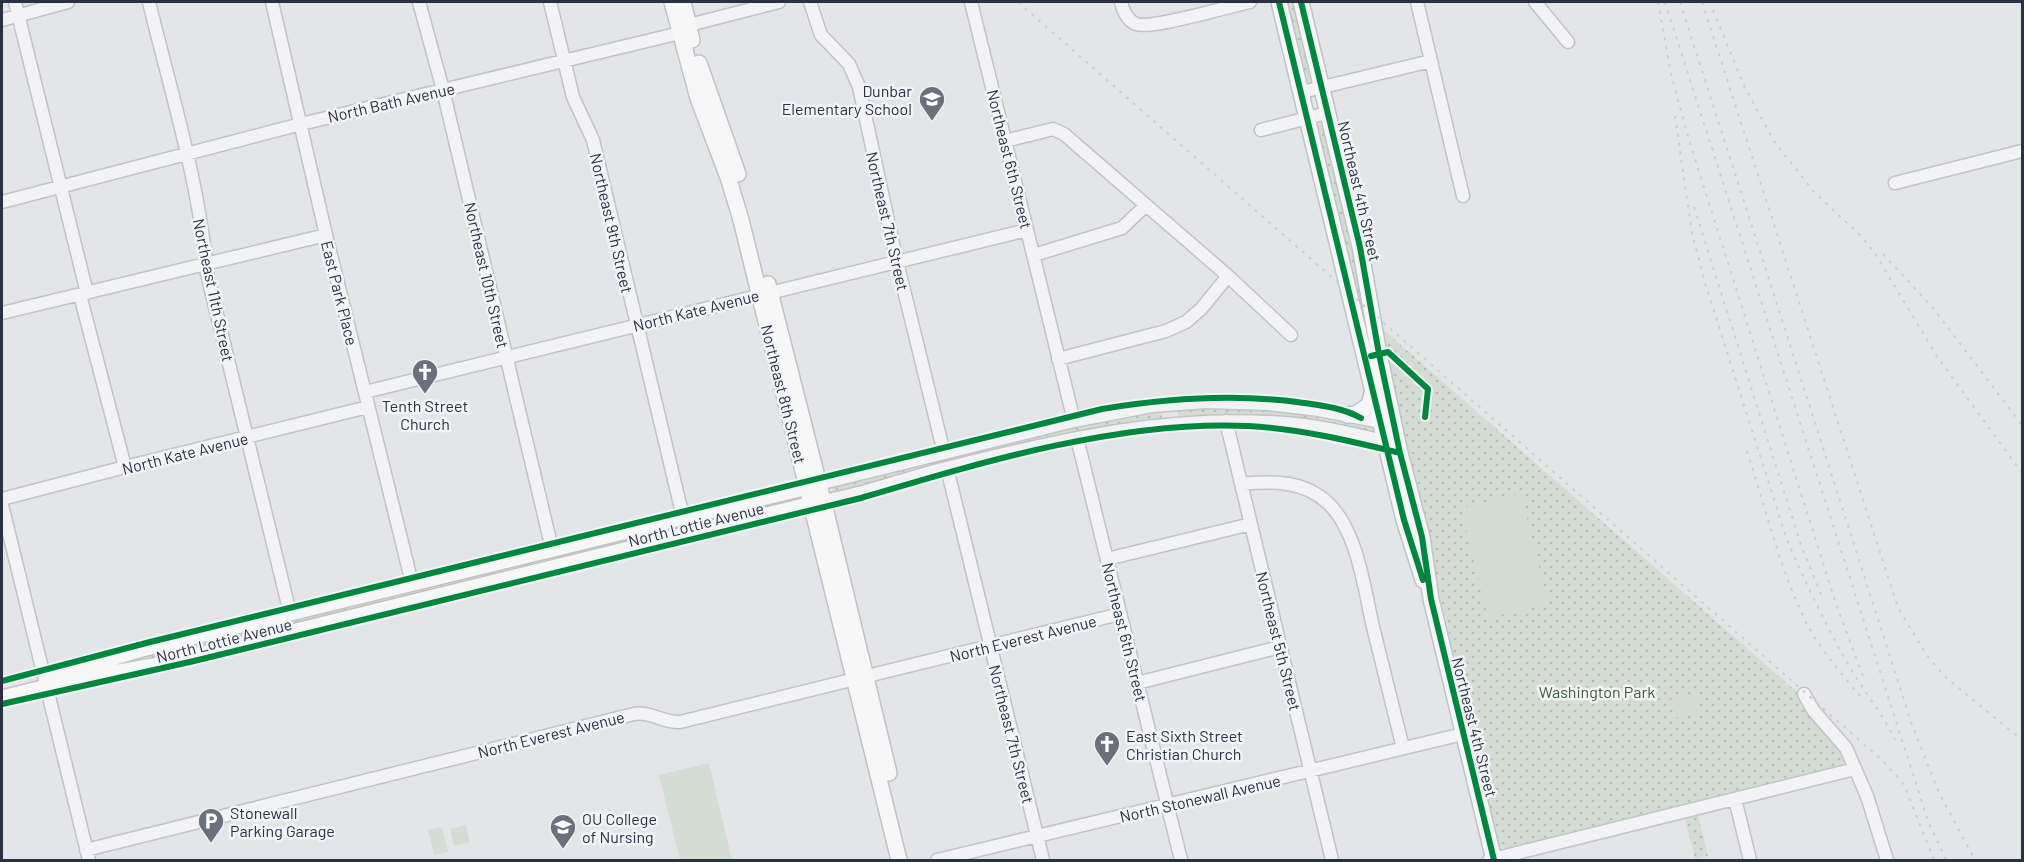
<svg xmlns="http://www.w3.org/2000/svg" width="2024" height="862" font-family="Barlow,sans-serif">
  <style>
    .grass { fill: url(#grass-dots) }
    .pitch { fill: #d4dcd4 }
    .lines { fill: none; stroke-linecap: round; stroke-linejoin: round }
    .minor-casing { stroke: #c2c3c6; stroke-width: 15 }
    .major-casing { stroke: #c0c2c6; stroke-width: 18 }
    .minor { stroke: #f3f3f5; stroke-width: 12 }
    .major { stroke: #f7f7f7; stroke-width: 15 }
    .rail { stroke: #cdced0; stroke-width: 2; stroke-dasharray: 3 6; stroke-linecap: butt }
    .cycleway-casing { stroke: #f2f4f7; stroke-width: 10 }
    .cycleway { stroke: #00873e; stroke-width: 6 }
    .labels { text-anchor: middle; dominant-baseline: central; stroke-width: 5; stroke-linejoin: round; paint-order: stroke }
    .poi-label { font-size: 16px; fill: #2a3142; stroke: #f2f4f7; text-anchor: start }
    .street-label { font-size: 16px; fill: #2a3142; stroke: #f2f4f7 }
    .park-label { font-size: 16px; fill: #3b5d38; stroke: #f2f4f7 }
  </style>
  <defs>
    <pattern id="grass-dots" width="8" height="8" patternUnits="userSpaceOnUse" patternTransform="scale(1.5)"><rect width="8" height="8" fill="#d4dcd4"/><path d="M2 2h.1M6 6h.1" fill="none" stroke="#b6bdb7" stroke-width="1.8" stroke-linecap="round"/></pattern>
  </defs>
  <rect width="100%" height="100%" fill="#e4e5e8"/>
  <path class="grass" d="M1289,2H1295L1315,78L1311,82L1304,80L1285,4Z
    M1322,123L1326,126L1364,300L1356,293L1315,129L1317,125Z
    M1378,325L1798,693L1836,740L1845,759L1841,766L1507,849L1499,846L1496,840Z
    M1262,405L1374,425L1375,428L1374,432L1369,433L1185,419L1178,415L1177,409Z
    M1157,408L1162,411V417L1157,422L833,493L832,489L835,486L930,459Z
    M799,493L800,498L796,502L662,534L661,528Z
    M645,532L647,538L145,665L54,678Z
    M1698,815L1708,856L1695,859L1685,819Z"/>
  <path class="pitch" d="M1521,493L1548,604L1488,618L1461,508Z
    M1696,693L1701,711L1675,718L1671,699Z
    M709,763L732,860H680L659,775Z
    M466,825L470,842L454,846L450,829Z
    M442,827L448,852L434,855L428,830Z"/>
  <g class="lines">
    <g class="minor-casing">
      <path id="minor" d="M15,2L87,293
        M149,2C170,89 200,185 207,274L290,613
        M272,2L326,235L412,583
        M419,2L443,90L552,549
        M550,2L573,97L593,140L683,517
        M810,2L821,35L849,64L859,87L897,262L944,453
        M971,2L1074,421
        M1121,2C1123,11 1127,20 1136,24C1151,30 1229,6 1250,2
        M1417,2L1463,196
        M1535,2L1568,42
        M2,20L68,2
        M1302,92L1431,61
        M1261,130L1327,113
        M1005,141L1053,129L1064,134L1228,276L1291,335
        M1895,183L2022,151
        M2,202L301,124L680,33L689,25L779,2
        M1034,255L1122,228L1145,206
        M80,295L125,467
        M2,313L326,235
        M1058,359L1166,331L1186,322L1201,309L1228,276
        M365,392L1027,230
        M1226,421L1332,860
        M1077,438L1181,860
        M947,468L1043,860
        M819,484L1074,421L1152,406L1207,402L1269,404L1319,410L1386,423
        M1241,484C1272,481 1303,480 1328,503C1358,532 1364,588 1373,627C1383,668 1393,708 1403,748
        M2,499L125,467L368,407
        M823,501C865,494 905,478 946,468C1061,439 1176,412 1295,424C1328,427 1361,436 1393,443
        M2,505L89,860
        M1107,559L1251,524
        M1137,683L1280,647
        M1804,694L1813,710L1846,748L1867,796L1887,860
        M1735,799L1750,860
        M86,850L634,714C651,711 663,723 680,722L1120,614
        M937,860L1463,734
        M1489,860L1855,769"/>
    </g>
    <g class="major-casing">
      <path id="major" d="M672,2L698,98L729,180L741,220L899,860
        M683,2L692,40
        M1279,2L1404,520L1423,580
        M1301,2L1360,247L1379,354L1400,453L1422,537L1431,599L1494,860
        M699,63L738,174
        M768,284L826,512L889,773
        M1347,415L1356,414L1369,405L1373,390
        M54,675L142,649L816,485
        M2,698L83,678L154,666L820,502"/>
    </g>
    <use href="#minor" class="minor"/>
    <use href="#major" class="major"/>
    <path class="rail" d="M1018,2L1882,760L1902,782L1906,790L1934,860
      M1658,2L1671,74L1689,140L1837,607L1865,681
      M1665,2L1928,821L1946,860
      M1680,2L1911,722L1939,793L1975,860
      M1702,2L1898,608L1926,654L1944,676L2022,740
      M1713,10L1745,88L1774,141L1814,192L1862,237L1876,255L1938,358L2022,473
      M1675,116L1681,158
      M1680,151L1692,233L1705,283L1787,540C1804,580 1823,619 1844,657C1859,686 1881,710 1895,740
      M1694,207L1800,542L1822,597
      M1883,254L1933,308L2022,425
      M1747,451C1766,509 1781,574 1809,628C1824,654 1845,678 1864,701"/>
    <g class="cycleway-casing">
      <path id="cycleway" d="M1279,2L1404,520L1423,580
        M1301,2L1360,247L1379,354L1400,453L1422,537L1431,599L1494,860
        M1371,356L1388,352L1428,389L1425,417
        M2,681L150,642L1102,409C1169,398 1236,393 1304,403C1324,406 1343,408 1361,418
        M2,704L194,661L861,498C982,462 1121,420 1248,426C1301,429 1350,441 1400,453"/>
    </g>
    <use href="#cycleway" class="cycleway"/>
  </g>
  <defs>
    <g id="school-pin" transform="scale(1.35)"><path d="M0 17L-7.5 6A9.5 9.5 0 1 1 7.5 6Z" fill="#6b707c" stroke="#f2f4f7"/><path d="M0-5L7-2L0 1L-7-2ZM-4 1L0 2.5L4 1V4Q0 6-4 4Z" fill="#fff"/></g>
    <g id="church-pin" transform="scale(1.35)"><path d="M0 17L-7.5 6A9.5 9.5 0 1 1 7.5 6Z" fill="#6b707c" stroke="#f2f4f7"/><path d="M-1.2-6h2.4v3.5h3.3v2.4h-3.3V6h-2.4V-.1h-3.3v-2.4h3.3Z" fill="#fff"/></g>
    <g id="parking-pin" transform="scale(1.35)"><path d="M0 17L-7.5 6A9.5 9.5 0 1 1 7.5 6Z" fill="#6b707c" stroke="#f2f4f7"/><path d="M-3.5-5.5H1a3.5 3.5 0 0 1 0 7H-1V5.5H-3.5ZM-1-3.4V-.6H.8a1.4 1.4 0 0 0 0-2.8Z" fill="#fff"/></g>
    <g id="university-pin" transform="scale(1.35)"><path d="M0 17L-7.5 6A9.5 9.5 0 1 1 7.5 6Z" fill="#6b707c" stroke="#f2f4f7"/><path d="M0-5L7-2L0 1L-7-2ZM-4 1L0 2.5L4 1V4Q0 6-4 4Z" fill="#fff"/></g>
  </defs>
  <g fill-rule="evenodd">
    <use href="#school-pin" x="932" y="99"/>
    <use href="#church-pin" x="425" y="372"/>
    <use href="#church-pin" x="1107" y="744"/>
    <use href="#parking-pin" x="211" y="821"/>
    <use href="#university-pin" x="563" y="827"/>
  </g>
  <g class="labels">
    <g class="poi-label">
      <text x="912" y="90" text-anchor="end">Dunbar<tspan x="912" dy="18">Elementary School</tspan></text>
      <text x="425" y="405" text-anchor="middle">Tenth Street<tspan x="425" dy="18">Church</tspan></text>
      <text x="1126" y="735">East Sixth Street<tspan x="1126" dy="18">Christian Church</tspan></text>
      <text x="230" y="812">Stonewall<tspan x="230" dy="18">Parking Garage</tspan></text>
      <text x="582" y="818">OU College<tspan x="582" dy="18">of Nursing</tspan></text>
    </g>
    <g class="street-label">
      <text transform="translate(391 102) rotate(-13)">North Bath Avenue</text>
      <text transform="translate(1010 159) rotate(76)">Northeast 6th Street</text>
      <text transform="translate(1360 191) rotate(77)">Northeast 4th Street</text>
      <text transform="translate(888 221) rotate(77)">Northeast 7th Street</text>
      <text transform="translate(612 223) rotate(77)">Northeast 9th Street</text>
      <text transform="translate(487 275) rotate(77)">Northeast 10th Street</text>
      <text transform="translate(214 290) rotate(78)">Northeast 11th Street</text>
      <text transform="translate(340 293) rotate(76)">East Park Place</text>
      <text transform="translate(696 310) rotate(-14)">North Kate Avenue</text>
      <text transform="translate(784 394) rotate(76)">Northeast 8th Street</text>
      <text transform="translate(185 453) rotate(-14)">North Kate Avenue</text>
      <text transform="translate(696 524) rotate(-14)">North Lottie Avenue</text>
      <text transform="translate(1125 632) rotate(76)">Northeast 6th Street</text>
      <text transform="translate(1023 638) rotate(-14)">North Everest Avenue</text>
      <text transform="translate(224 640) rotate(-14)">North Lottie Avenue</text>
      <text transform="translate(1279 641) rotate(76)">Northeast 5th Street</text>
      <text transform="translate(1475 727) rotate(76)">Northeast 4th Street</text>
      <text transform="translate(551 734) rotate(-14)">North Everest Avenue</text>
      <text transform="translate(1012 734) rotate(76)">Northeast 7th Street</text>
      <text transform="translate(1200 798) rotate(-13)">North Stonewall Avenue</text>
    </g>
    <g class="park-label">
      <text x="1597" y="691">Washington Park</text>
    </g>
  </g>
  <rect width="2024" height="862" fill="none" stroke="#2a3142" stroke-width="6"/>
</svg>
